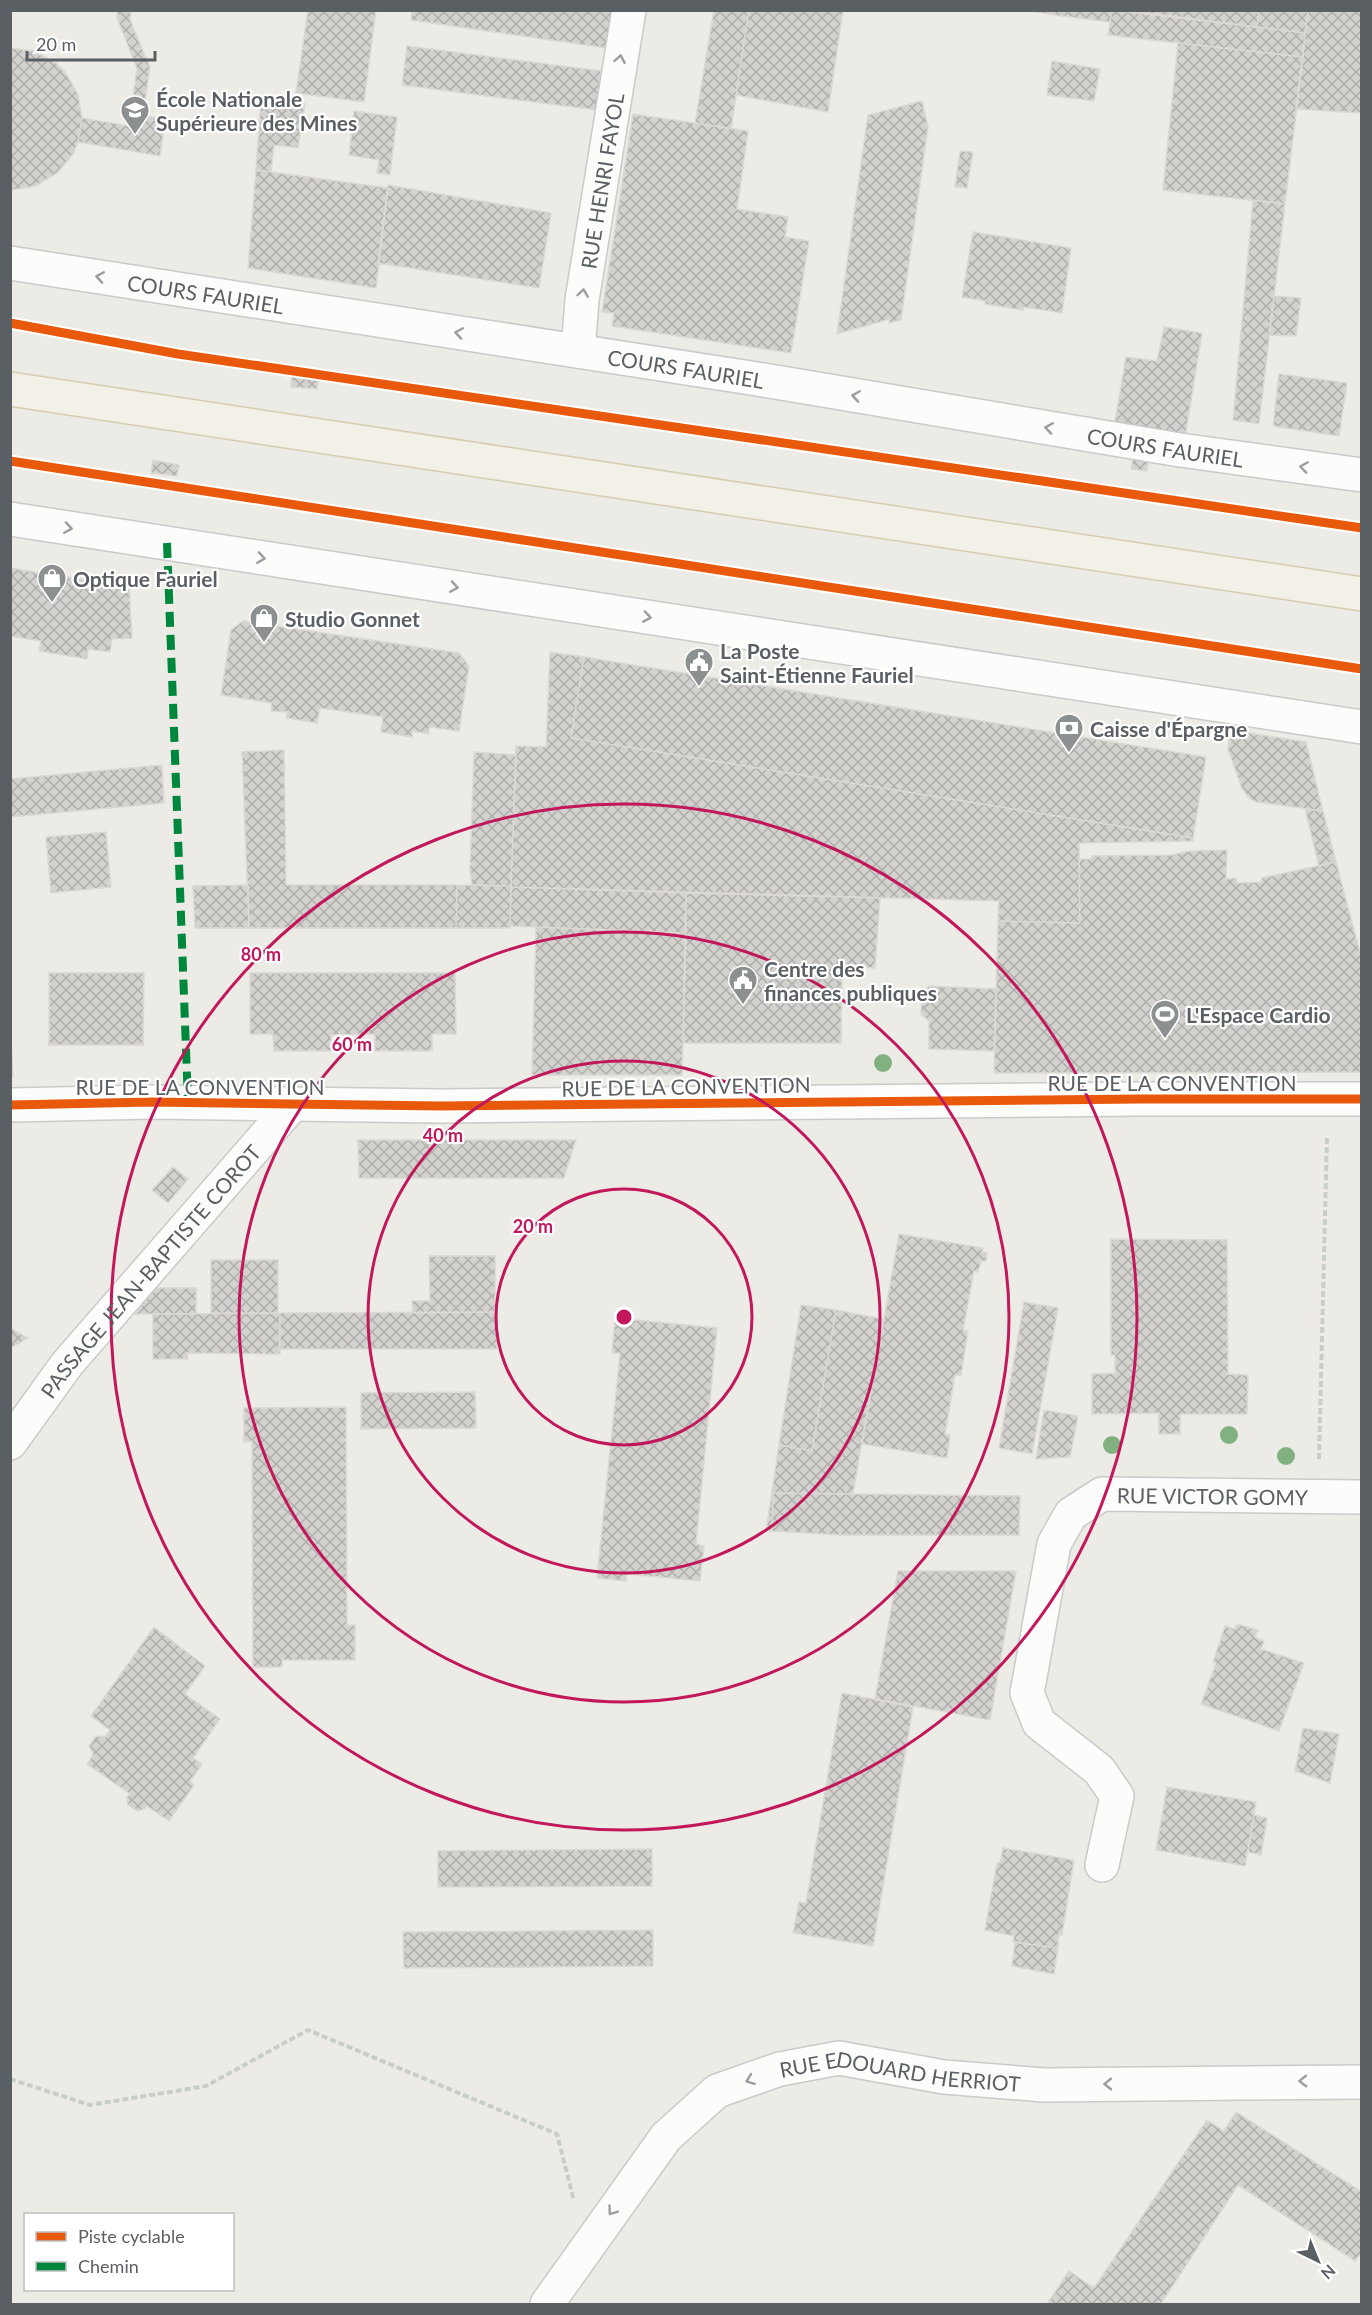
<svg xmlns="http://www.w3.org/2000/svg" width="1372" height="2315" font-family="Lato,sans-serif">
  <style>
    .building { fill: url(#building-cross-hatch); stroke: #dcd9d4; stroke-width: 1.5 }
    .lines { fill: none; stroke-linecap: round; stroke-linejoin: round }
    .minor-casing { stroke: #c9cac9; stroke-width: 36 }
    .major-casing { stroke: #d6ccb0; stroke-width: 36 }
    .path { stroke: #c7cdc9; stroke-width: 4; stroke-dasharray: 6 3; stroke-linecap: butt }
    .minor { stroke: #fcfcfb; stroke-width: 33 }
    .major { stroke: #f2f0e7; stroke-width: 33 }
    .quiet { stroke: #00873e; stroke-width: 8; stroke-dasharray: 15 8; stroke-linecap: butt }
    .cycleway-casing { stroke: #fff; stroke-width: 13 }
    .cycleway { stroke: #e8590c; stroke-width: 9 }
    .tree { fill: #82b181 }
    .oneway { stroke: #9b9ea0 }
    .ring { fill: none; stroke: #c2185b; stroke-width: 3 }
    .labels { text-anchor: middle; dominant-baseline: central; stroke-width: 4.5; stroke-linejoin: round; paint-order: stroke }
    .poi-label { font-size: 21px; font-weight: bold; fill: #5a5f64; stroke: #fff; text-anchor: start }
    .street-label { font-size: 21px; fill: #5a5f64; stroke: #fff }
    .centre { fill: #c2185b; stroke: #fff; stroke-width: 3 }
    .ring-label { font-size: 18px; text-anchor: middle; font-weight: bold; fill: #c2185b; stroke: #fff; stroke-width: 4.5; stroke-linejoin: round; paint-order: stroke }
  </style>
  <defs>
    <pattern id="building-cross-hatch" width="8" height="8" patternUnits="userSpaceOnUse" patternTransform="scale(1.5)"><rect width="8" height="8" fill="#d3d2cf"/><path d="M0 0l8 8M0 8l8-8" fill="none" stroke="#aeaeac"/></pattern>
  </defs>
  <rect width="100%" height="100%" fill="#ecebe5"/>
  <path class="building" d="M118,10H131L130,20L150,67L143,115L165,120L160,156L78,142L82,118L129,126L137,68L117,18Z
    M308,10H376L364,102L296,93Z
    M412,10H612L606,48L411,20Z
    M714,10H749L731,129L695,123Z
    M749,10H843L828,112L736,95Z
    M1026,10H1055L1054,15Z
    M1055,10H1112L1110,22L1054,15Z
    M1112,10L1305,33L1303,57L1108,35Z
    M1125,10H1259L1257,27Z
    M1259,10H1308L1305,33L1257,27Z
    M1308,10H1362V113L1296,109Z
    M1178,43L1303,57L1285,204L1163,190Z
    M407,46L601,71L596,110L402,85Z
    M10,48L34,51L56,63L65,72L78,94L82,118L78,142L73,154L57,173L36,186L11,190Z
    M1052,61L1100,69L1094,101L1047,95Z
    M261,99L305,104L298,148L274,145L271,172L256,170Z
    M922,101L928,127L901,320L889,323L890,319L837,334L868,115Z
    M354,111L397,117L390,175L377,173L379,160L349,155Z
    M633,114L748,131L737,209L788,217L785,237L809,241L791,353L612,326L614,313L602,312Z
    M960,151L973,152L967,188L955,187Z
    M256,170L388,188L376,288L248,268Z
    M388,185L551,213L539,288L378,263Z
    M1253,200L1285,204L1259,424L1233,420Z
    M973,232L1071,248L1062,313L1023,307V310L985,304V301L962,297Z
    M1274,296L1301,298L1296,336L1269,335Z
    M1164,327L1202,333L1185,438L1114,427L1126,357L1157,361Z
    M292,374L319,378L317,389L291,387Z
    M1279,374L1347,383L1339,436L1273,426Z
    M1133,458L1148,461L1147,471L1131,469Z
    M153,460L179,465L177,476L151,473Z
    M10,568L129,587L132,638L112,639L110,652L88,649L87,659L39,651L41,641L10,636Z
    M243,621L459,653L469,666L459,731L429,727V734L412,731V737L381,732L383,717L320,708L317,723L286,718L287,712L271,711L272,703L221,695L231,630Z
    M550,652L584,657L571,738L1193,838V841L1079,843L1080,923L998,921L999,901L511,887L516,746L546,747Z
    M584,657L1206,757L1193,838L571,738Z
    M1230,730L1306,742L1323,811L1257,802L1250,799L1242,789L1228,749Z
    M284,750L286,885H457L456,928H249L242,752Z
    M474,752L516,755L511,886L472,885L470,868Z
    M162,765L164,803L10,817V779Z
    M1305,809L1323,811L1336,862L1319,866Z
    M106,832L111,887L51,893L46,837Z
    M1227,850L1226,879L1236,878L1237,883L1261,882L1262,878L1336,862L1362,960V1072L994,1073L998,921L1080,923L1079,859H1092V856L1171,855L1190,851Z
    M248,885L249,928H195L193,886Z
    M457,885L511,886L510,928H456Z
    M511,887L686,893V933L510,926Z
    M686,893L880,898L875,968L842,967L841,1043H683Z
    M536,927L686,933L682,1075H532Z
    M49,973H144L143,1045H49Z
    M250,973H455L456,1034H432V1051H375V1034L331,1035V1051H274L273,1034H250Z
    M929,986L996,989L994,1051L929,1049V1021L921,1014L922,993Z
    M10,1021L13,1077H10Z
    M358,1140H576L564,1178H359Z
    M173,1167L188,1179L168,1203L152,1190Z
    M899,1234L983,1248L982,1252L987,1253L986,1261H981L978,1272L974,1271L963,1330L968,1331L961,1375H955L945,1434L950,1435L947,1458L862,1444Z
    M1111,1239L1227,1240L1228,1374L1248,1375L1247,1414H1180V1434H1159V1413L1092,1414V1374L1115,1373V1355H1111Z
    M429,1256H495V1312L413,1313L412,1301H430Z
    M211,1260H278V1313H211Z
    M156,1288H196V1314H135Z
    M1024,1302L1058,1308L1032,1454L999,1448Z
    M801,1305L836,1310L812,1451L779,1445Z
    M836,1310L883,1319L853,1494L773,1493L772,1531H766L779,1445L812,1451Z
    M497,1312V1349H279L280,1313Z
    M280,1313V1354L187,1353L188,1359H153V1314Z
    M615,1318L717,1328L696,1544L704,1546L700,1581L627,1574L626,1581L597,1578L620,1353H612Z
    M10,1328L28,1338L10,1348Z
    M475,1392L476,1428L361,1429V1393Z
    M346,1407L347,1625H355V1660H282V1667H253L252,1441L244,1442V1408Z
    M1044,1410L1078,1416L1070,1457L1036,1459Z
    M773,1493L1020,1496L1019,1535H841L772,1531Z
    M898,1571H1016L990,1720L875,1699Z
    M1237,1624L1258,1630L1255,1637L1264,1641L1261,1649L1304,1663L1279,1731L1201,1704L1216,1663L1213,1662L1225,1626L1235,1629Z
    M154,1627L205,1666L185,1694L220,1719L193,1758L202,1764L190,1781L194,1785L169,1821L147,1806L144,1809L138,1811L128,1805L127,1797L130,1794L87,1764L93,1755L89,1746L96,1736L105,1737L110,1730L91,1716Z
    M842,1693L913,1707L873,1946L793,1933L799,1902L806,1903Z
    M1303,1728L1339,1734L1330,1783L1295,1771Z
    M1167,1787L1256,1802L1245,1866L1156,1850Z
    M1254,1815L1267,1818L1261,1855L1248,1852Z
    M1003,1848L1074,1860L1062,1935L1059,1934L1057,1948L1013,1942L1014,1936L985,1930L997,1863H1000Z
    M652,1849V1886L438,1887V1851Z
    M653,1930V1966L404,1968L403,1932Z
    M1015,1942L1057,1948L1059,1942L1054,1974L1012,1966Z
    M1236,2112L1362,2192V2252L1355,2261L1238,2185L1161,2304H1047L1069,2271L1094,2288L1207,2120L1224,2131Z"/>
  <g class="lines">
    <g class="minor-casing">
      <g id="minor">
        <path id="s1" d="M10,263L757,379L1180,450L1362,475"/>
        <path id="s2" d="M578,351L582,300L629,10"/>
        <path d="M10,519L1362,727"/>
        <path d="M10,1105L152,1102L440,1106L1141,1099H1362"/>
        <path id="s3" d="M10,1443L67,1364L293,1104"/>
        <path id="s4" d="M1102,1865L1117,1796L1099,1770L1039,1723L1027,1693L1054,1544L1071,1514L1102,1494L1362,1497"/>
        <path id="s5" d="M547,2304L666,2137L717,2091L780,2069L839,2058L944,2077L1044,2085L1362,2082"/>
      </g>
    </g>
    <g class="major-casing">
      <path id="major" d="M10,389L1362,594"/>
    </g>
    <path class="path" d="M1319,1459L1327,1136
      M10,2079L90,2105L206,2086L308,2030L557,2134L574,2201"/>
    <use href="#minor" class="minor"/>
    <use href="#major" class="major"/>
    <path class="quiet" d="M167,543L188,1103"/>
    <g class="cycleway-casing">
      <path id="cycleway" d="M10,323L178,354L1362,528
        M10,461L1362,669
        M10,1105L152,1102L440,1106L1141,1099H1362"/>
    </g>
    <use href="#cycleway" class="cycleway"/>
  </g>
  <g class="tree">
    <circle cx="883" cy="1063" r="9"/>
    <circle cx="1229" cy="1435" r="9"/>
    <circle cx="1112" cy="1445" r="9"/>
    <circle cx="1286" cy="1456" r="9"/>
  </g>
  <defs><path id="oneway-chevron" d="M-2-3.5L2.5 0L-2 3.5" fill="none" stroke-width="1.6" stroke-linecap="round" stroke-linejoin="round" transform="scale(1.5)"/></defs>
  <g class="oneway">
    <use href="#oneway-chevron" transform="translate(620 59) rotate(-80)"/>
    <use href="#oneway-chevron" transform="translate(100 277) rotate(-171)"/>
    <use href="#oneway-chevron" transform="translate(583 293) rotate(-82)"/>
    <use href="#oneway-chevron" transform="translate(459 333) rotate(-171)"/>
    <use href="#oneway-chevron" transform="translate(856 396) rotate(-171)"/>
    <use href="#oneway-chevron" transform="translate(1049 428) rotate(-171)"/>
    <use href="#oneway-chevron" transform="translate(1304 467) rotate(-172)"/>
    <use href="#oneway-chevron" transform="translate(68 528) rotate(9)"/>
    <use href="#oneway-chevron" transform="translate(261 558) rotate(9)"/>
    <use href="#oneway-chevron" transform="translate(454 587) rotate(9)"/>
    <use href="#oneway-chevron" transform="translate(647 617) rotate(9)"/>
    <use href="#oneway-chevron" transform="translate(750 2080) rotate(160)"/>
    <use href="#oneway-chevron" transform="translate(1303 2081) rotate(179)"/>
    <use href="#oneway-chevron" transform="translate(1108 2084) rotate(179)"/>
    <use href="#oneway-chevron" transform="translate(612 2211) rotate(126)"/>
  </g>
  <g class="ring">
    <circle cx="624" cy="1317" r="128"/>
    <circle cx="624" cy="1317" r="256"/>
    <circle cx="624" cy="1317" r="385"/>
    <circle cx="624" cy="1317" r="513"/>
  </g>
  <defs>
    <g id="university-pin" transform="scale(1.5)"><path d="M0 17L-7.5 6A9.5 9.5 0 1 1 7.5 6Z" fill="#8d9091" stroke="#fff"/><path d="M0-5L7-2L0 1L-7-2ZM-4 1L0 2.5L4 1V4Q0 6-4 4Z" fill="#fff"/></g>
    <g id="shop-pin" transform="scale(1.5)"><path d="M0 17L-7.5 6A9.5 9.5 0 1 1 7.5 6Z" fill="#8d9091" stroke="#fff"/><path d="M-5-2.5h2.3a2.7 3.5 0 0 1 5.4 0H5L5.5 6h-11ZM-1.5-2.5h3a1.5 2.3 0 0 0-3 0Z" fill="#fff"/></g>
    <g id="civic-pin" transform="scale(1.5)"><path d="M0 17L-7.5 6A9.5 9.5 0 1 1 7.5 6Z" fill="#8d9091" stroke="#fff"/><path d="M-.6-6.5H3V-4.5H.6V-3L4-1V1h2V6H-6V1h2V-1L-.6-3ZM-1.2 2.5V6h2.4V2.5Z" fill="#fff"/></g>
    <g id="bank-pin" transform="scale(1.5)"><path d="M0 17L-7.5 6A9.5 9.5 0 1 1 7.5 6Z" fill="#8d9091" stroke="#fff"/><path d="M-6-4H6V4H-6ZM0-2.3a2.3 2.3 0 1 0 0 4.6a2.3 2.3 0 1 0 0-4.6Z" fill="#fff"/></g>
    <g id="stadium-pin" transform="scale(1.5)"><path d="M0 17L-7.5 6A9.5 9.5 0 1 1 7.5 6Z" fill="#8d9091" stroke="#fff"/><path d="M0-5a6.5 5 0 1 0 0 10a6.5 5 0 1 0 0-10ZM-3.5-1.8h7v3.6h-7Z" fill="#fff"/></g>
  </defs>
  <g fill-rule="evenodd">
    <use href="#university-pin" x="135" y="110"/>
    <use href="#shop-pin" x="52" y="578"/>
    <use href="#shop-pin" x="264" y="618"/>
    <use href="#civic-pin" x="699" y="662"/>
    <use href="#bank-pin" x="1069" y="728"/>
    <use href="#civic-pin" x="743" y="980"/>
    <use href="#stadium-pin" x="1165" y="1014"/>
  </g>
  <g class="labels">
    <g class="poi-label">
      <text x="156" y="98">École Nationale<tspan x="156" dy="24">Supérieure des Mines</tspan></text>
      <text x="73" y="578">Optique Fauriel</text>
      <text x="285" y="618">Studio Gonnet</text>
      <text x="720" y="650">La Poste<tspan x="720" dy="24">Saint-Étienne Fauriel</tspan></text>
      <text x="1090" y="728">Caisse d'Épargne</text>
      <text x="764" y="968">Centre des<tspan x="764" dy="24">finances publiques</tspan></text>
      <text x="1186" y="1014">L'Espace Cardio</text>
    </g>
    <g class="street-label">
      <text stroke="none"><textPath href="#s2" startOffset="172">RUE HENRI FAYOL</textPath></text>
      <text stroke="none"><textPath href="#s1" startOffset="198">COURS FAURIEL</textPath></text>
      <text stroke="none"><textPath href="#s1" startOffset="684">COURS FAURIEL</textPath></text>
      <text stroke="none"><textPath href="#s1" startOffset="1170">COURS FAURIEL</textPath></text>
      <text x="1172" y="1082">RUE DE LA CONVENTION</text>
      <text x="200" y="1086">RUE DE LA CONVENTION</text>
      <text transform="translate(686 1086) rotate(-1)">RUE DE LA CONVENTION</text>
      <text stroke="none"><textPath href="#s3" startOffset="222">PASSAGE JEAN-BAPTISTE COROT</textPath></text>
      <text stroke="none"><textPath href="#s4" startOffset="544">RUE VICTOR GOMY</textPath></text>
      <text stroke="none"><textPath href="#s5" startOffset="462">RUE EDOUARD HERRIOT</textPath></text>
    </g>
  </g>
  <circle cx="624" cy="1317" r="9" class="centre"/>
  <g class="ring-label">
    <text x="261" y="961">80 m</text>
    <text x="352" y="1051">60 m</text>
    <text x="443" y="1142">40 m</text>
    <text x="533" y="1233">20 m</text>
  </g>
  <rect width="1372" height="2315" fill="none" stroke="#5a5f64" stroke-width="24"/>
  <rect x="24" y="2213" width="210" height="78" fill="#ffffff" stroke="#bdbfc1" stroke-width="1.5"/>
  <rect x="36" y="2232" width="30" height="9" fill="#e8590c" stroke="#bdbfc1" stroke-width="1.5"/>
  <text x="78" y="2243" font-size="18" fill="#5a5f64">Piste cyclable</text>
  <rect x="36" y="2262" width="30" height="9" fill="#00873e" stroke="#bdbfc1" stroke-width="1.5"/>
  <text x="78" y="2273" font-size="18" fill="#5a5f64">Chemin</text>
  <g transform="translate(1318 2261) rotate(137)" stroke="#ffffff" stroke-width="4.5" paint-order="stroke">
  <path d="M0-4.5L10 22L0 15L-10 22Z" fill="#5a5f64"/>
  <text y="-9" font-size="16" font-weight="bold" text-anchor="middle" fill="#5a5f64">N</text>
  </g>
  <path d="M27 51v9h128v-9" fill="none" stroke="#5a5f64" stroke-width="3"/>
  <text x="36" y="51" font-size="18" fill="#5a5f64" stroke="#ffffff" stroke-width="4.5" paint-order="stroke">20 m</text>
</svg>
